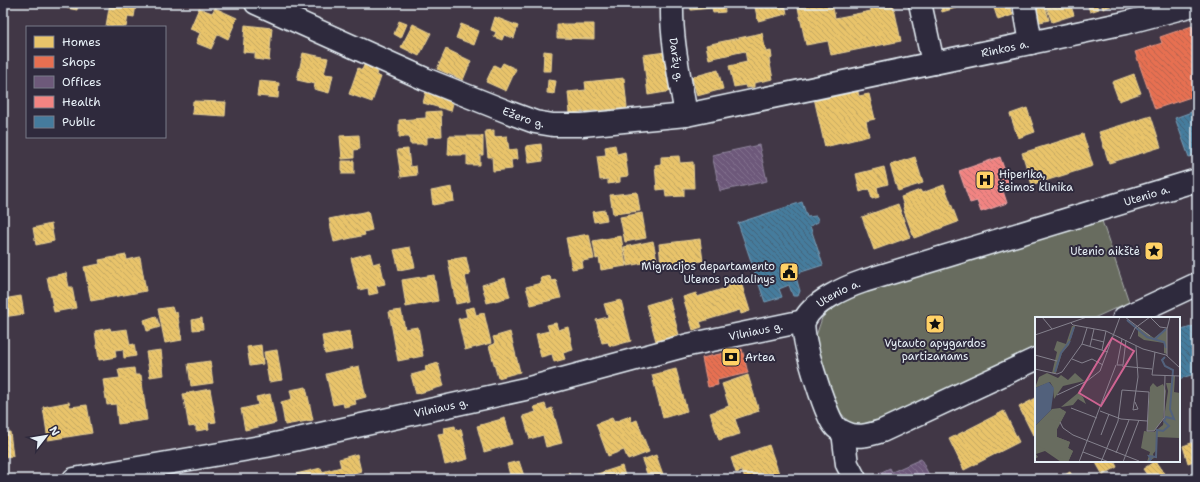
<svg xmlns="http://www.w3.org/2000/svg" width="1200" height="482" font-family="'Shantell Sans',sans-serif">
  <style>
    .green { fill: #686c5f; stroke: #a8aeac }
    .homes { fill: url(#homes-back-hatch); stroke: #e9d295 }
    .shops { fill: url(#shops-back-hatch); stroke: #e79683 }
    .offices { fill: url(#offices-back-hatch); stroke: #9287a0 }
    .health { fill: url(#health-back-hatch); stroke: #efa5a5 }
    .public { fill: url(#public-back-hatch); stroke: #769eb8 }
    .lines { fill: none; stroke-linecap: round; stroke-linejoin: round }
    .minor-casing { stroke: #e8f1f8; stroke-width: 25 }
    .minor { stroke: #2f2a3d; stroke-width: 22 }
    .labels { text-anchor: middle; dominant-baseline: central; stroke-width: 4; stroke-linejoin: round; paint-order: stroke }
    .street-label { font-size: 11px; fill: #e8f1f8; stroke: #2f2a3d }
    .poi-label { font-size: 11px; fill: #e8f1f8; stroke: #2f2a3d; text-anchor: start }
    .inset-river { fill: none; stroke: #52617c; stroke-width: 2 }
    .inset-road { fill: none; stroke: #84818d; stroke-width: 1 }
    .view { fill: #cf6492; fill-opacity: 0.15; stroke: #cf6492; stroke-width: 2 }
    .inset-edge { fill: none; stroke: #e8f1f8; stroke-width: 2 }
  </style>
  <defs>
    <pattern id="homes-back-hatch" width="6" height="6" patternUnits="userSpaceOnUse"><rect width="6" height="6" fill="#e9c46a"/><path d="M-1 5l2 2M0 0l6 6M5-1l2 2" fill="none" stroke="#c0a562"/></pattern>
    <pattern id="shops-back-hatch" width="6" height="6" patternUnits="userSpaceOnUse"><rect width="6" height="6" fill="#e76f51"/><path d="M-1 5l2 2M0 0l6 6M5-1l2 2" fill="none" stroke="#b7634f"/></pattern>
    <pattern id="offices-back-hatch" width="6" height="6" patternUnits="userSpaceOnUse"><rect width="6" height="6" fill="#6d597a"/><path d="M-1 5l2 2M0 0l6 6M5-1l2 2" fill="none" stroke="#82718e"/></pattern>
    <pattern id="health-back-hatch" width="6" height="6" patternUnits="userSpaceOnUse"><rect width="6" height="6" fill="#f28482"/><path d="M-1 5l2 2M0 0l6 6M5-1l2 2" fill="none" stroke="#be7271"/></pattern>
    <pattern id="public-back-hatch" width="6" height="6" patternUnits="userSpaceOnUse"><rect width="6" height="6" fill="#457b9d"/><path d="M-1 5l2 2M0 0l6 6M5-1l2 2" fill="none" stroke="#456478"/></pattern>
  </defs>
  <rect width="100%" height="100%" fill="#413746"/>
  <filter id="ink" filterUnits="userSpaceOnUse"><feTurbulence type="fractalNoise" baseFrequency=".025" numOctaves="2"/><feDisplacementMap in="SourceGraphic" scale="8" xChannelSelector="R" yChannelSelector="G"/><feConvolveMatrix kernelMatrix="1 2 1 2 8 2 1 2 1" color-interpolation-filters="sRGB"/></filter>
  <g filter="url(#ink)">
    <path class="green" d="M1102,221L1129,302L1094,318H1036V346L872,424L853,426L838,410L815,339L822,318L834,306L867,291Z"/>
    <path class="homes" d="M68,3H78L77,10L67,8Z
      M110,3L136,5L134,17L128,16L126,27L106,26Z
      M690,3H724L725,12L713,13L712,8L691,10Z
      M754,3H785L787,14L758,21Z
      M797,3H832L835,18L871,11L870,3H893L901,41L831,55L828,41L806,45Z
      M940,3H973L942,12Z
      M998,3H1009L1013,15L998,20L993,5Z
      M1040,3L1041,7L1045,6L1049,20L1031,24L1026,6Z
      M1056,3H1070L1074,15L1052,22L1046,6Z
      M1087,3H1097L1099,9L1090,12Z
      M1101,3H1112L1113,5L1103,9Z
      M199,8L212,13L215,8L237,18L228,39L218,34L211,49L196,43L200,33L190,29Z
      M495,17L518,26L514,38L504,35L502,40L494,37L496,32L491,30Z
      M399,21L407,24L401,38L394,34Z
      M413,24L431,33L419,56L401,47Z
      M461,24L479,31L474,45L456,38Z
      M557,24H594V39L557,38Z
      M245,25L272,28L269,61L255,59V53L243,52Z
      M762,33L766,52L771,51L772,58L769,59L773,79L754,83V87L746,88L745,85L734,87L729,66L747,62L745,51L709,59L706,45Z
      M446,49L471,61L463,80L437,69Z
      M544,51L552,52L551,71H543Z
      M666,52L672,91L648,95L643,55Z
      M303,53L328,58L324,74L333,75L329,93L314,89L315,84L297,80Z
      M365,63L378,68L376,75L381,77L372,102L349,94L358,68L362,70Z
      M503,63L516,69L506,91L486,82L494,65L500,68Z
      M718,70L723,89L697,96L692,77Z
      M1134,74L1141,93L1119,101L1112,82Z
      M624,78L627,108L570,113L568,92L586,90L585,82Z
      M548,80L556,81L554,94L547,93Z
      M259,81L279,83L278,98L257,96Z
      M857,88L859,96L869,94L875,119L866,121L869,136L825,147L814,98Z
      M426,91L454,99L451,111L423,103Z
      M193,101L226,102L225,116L192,114Z
      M1027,108L1035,132L1018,138L1010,114Z
      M441,111L442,136L427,137V144H410L409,137H399V120L426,118V112Z
      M1151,116L1161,147L1109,163L1099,132Z
      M494,130V137L507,136L509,150L517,149L518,159L511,160L512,169L493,171L492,157H488L485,131Z
      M1083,134L1093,166L1032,185L1022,153Z
      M359,135L360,149L354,150V158L342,159L340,136Z
      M449,136H483V155H480V165H467V155H448Z
      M541,144L543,161L529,163L526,146Z
      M615,145L617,154L625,152L628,176L620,177V182L608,184V179L600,180L597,156L606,155L605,147Z
      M408,149L410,167L416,166L417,175L401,177L397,150Z
      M679,156L680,163L693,162L694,188H684V196L666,197L665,189L657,190L655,165L661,164V157Z
      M915,157L923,183L898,191L890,165Z
      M342,161H354V174H342Z
      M884,167L888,184L877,187L879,197L872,199L869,189L860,192L856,174Z
      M944,185L958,222L914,238L903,208L904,207L901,197L920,190L922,193Z
      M452,187L454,201L433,205L431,191Z
      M637,192L640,211L613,214L610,195Z
      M898,204L910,237L874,250L862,217Z
      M605,210L607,220L594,222L592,212Z
      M368,211L372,230L364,232L365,235L334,242L329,219Z
      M642,213L646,238L625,242L620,217Z
      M51,224L54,241L36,245L33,228Z
      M589,234L594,259L582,261L583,267L572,269L566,238Z
      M621,236L626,266L601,270L599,258L596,259L593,241Z
      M700,239L703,261L661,265L659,244Z
      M653,241L657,260L628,266L624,247Z
      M410,247L415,267L399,270L394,250Z
      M370,253L373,264L380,262L385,284L376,286L378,293L369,295L368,288L359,290L351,258Z
      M126,255L127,260L140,257L146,291L91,301L84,267L100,264L99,260Z
      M466,257L470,275L465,276L470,301L456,304L448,260Z
      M66,273L69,287H72L76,308L54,312L47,277Z
      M434,275L438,301L406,307L402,280Z
      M550,276L551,281L556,280L561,298L531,305L526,287L541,283L540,278Z
      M505,278L510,297L487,303L482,285Z
      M740,279L750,311L741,314L740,310L700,322L702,327L693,330L683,297L696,293L697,297L729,287L728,283Z
      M21,296L24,314L3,317V299Z
      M669,298L679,335L656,341L646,305Z
      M621,300L631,341L613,346L609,345L608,342L602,343L596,320L608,317L604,304Z
      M172,307L174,313L177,312L182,340L165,343L158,309Z
      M474,307L476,315L484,313L491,343L465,350L458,319L467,317L465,309Z
      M401,310L405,329L418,327L423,356L398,361L389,312Z
      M156,316L160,327L147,331L144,320Z
      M202,318L203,329L193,330L192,320Z
      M556,323L558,330L568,327L573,350L563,353L565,359L554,362L552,354L541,357L536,334L549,331L547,325Z
      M110,328L111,331L127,329L130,345L134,344L136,356L124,358L123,349L115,350L116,357L99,360L95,331Z
      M350,331L353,349L325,354L322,336Z
      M510,332L520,372L498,378L489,346L495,344L493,337Z
      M261,345L263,364L250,366L247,347Z
      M161,350L164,375L150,377L146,352Z
      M277,350L282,380L269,382L264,352Z
      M210,361L213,383L191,386L188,364Z
      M438,363L444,386L416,394L411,375L426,371L425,367Z
      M359,366L366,397L355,400L356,404L344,407L343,403L333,405L326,374Z
      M134,368L135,375H141L147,420L118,424L116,404L107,405L103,380L120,378L118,370Z
      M676,369L687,411L663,418L652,375Z
      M748,375L759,411L735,419L740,434L719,440L710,413L729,406L722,384Z
      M306,387L313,420L285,425L281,402L292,399L290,390Z
      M210,389L216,422L208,423L209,429L196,431V426L189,427L183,394Z
      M270,394L276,423L245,430L241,409L258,405L256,397Z
      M1036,398V434L1033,435L1019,407Z
      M69,402L70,407L87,405L92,433L48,440L43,407Z
      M545,404L547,410L552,408L562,443L546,447L543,435L530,439L523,416L536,412L534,407Z
      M1004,411L1019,442L964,470L949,439Z
      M630,416L632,422L637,420L649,452L628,460L624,450L608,456L596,424L612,418L614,422Z
      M505,418L512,444L484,452L477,426Z
      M455,426L456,430L461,429L468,459L445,465L438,434L445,433L444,428Z
      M10,432L13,456L3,457V433Z
      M1197,441V460L1188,463L1183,446Z
      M769,445L781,479H745L742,471L736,473L731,458Z
      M357,454L361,471L355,473L357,479H297L296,474L321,468L322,472L341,467L339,459Z
      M656,455L664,477L649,479L642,460Z
      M519,461L525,479H511L507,464Z
      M1095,461H1114L1117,467L1103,475Z
      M1155,461L1168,479H1150L1143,469Z
      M622,466L626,479H592L591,476Z
      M1070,472L1074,479H1058Z
      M569,473L571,479H550Z"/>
    <path class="shops" d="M1192,26L1194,32L1197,31V95L1155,109L1135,52L1162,43L1160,37Z
      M742,349L748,373L717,380L718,385L708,387L702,358Z"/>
    <path class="offices" d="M759,145L767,181L720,191L712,155Z
      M921,459L931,479H870L869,478L890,468L892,472Z"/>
    <path class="health" d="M1000,157L1011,188L1003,191L1007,203L981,212L977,201L970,203L959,171Z"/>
    <path class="public" d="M1197,110V154L1189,157L1175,118Z
      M802,202L807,217L816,216L818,219V222L810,226L823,265L795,274L800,291L798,296H793L789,285L779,289L782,297L765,302L738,223Z
      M1197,325V373L1179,379V331Z"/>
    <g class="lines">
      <g class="minor-casing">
        <g id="minor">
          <path id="s1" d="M256,3L425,79L508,112L535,122L553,125H582L686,115L1125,23L1197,4"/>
          <path id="s2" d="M672,3C671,41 680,78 686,115"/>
          <path d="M920,3L933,63"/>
          <path d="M1024,3L1031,43"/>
          <path d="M1124,318L1197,284"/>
          <path id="s3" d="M1036,359L882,431C869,435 856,439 844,432C841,431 836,428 834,425C825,413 799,333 804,321C812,302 846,287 864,281L1197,180"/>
          <path d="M843,432L847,464L855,479"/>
          <path id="s4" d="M74,479L266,446L316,435L525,389L688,345L804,321"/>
        </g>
      </g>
      <use href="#minor" class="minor"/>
    </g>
  </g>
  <defs>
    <g id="hospital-square" transform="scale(1)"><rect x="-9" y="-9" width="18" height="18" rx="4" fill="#ffd166" stroke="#2f2a3d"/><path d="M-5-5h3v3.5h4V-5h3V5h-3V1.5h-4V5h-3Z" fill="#111"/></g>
    <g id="sight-square" transform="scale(1)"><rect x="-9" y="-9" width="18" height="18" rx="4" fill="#ffd166" stroke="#2f2a3d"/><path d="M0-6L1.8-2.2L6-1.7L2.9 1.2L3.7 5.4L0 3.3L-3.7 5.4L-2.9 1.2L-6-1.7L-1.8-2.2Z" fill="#111"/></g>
    <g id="civic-square" transform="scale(1)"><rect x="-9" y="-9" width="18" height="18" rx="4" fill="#ffd166" stroke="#2f2a3d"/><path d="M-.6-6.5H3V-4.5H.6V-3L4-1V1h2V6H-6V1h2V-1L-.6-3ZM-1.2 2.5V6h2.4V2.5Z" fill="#111"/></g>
    <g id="bank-square" transform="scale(1)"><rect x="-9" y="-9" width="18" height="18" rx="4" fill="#ffd166" stroke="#2f2a3d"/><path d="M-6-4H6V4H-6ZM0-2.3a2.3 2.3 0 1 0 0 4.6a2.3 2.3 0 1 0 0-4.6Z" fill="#111"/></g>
  </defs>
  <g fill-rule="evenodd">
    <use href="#hospital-square" x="985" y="180"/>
    <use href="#sight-square" x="1154" y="251"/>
    <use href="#civic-square" x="789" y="272"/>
    <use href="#sight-square" x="935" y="324"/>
    <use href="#bank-square" x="731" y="357"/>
  </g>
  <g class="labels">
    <g class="street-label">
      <text stroke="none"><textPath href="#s1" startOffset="781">Rinkos a.</textPath></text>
      <text stroke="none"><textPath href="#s2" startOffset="57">Daržų g.</textPath></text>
      <text stroke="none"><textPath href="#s1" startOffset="291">Ežero g.</textPath></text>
      <text stroke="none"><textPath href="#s3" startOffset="700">Utenio a.</textPath></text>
      <text stroke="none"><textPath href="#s3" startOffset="376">Utenio a.</textPath></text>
      <text stroke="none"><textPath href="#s4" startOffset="698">Vilniaus g.</textPath></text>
      <text stroke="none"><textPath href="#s4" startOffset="374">Vilniaus g.</textPath></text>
    </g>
    <g class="poi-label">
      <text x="999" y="174">Hiperika,<tspan x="999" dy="13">šeimos klinika</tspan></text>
      <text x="1140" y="251" text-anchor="end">Utenio aikštė</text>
      <text x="775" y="266" text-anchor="end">Migracijos departamento<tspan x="775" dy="13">Utenos padalinys</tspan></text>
      <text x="935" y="343" text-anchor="middle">Vytauto apygardos<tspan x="935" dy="13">partizanams</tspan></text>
      <text x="745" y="357">Artea</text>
    </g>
  </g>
  <g transform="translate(1035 317)">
    <rect width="145" height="145" fill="#413746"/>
    <path d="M37,9H40L34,28L27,36L21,56H17L22,35L19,33L22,24L31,27ZM103,10L119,21L132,11V37L129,36V26L109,23L103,19ZM12,56L23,61L26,58L33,63L40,56L49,64L28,69L19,82L18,70L15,65L0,71L4,60ZM137,59H140L139,75L145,76V121L121,120L122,132L118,137L119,141L112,145L115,135L106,131L109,114L119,115L128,108L133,74L131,66H136ZM25,91L31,95L22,112V120L35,125L33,131L38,134L33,145H26L10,134L1,137L3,140L0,142V109L17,92Z" fill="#686c5f"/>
    <path d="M43,76L48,80L51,87L43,82L38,88L26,90ZM28,93L31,95L22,112V120L35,125L33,131L38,134L33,145L0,127V114L7,111L15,102L23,104Z" fill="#686c5f"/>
    <path d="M118,66L122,70L128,67L131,74L128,102L119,114H112L115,70Z" fill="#686c5f"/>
    <path d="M14,65L19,71L16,93L0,109V71Z" fill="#52617c"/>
    <path class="inset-river" d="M92,3L112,20L129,25L131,31M35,22L39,10M120,22L131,12M20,55L26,36L35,24M113,145L116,142L114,139L121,140L122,113L128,114L134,109L129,104L131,100L139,102L135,92L138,53L130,49L127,43L130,40"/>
    <path class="inset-road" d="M7,0L17,12M90,0L115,19M115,0L125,10L132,11M36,6L38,8L71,14L108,32L131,38L145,51M0,18L52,0M57,22L69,25M87,22L82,48H88L91,23M95,22L100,11L115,0M47,27L73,35M55,29L59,12M67,33L71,14M120,35L117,58L145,59M0,38L22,44M132,39V12L135,0M37,42L47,46L57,42L68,48M87,49L117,52M0,52L22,57L27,55L47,27L52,11M22,78L52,64L65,54L85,0M100,85L103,92L98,93L103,60L101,29M36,91L62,101M65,94L86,102L112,104M25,105L28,111L38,118L104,144M66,118L74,97M48,135L74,145M81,136L94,103M44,145L81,48M66,145L83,104L87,73L114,75L112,114H119L129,101L130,58M88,145L104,103"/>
    <path class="view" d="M77,21L99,34L66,89L44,76Z"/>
    <rect width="145" height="145" class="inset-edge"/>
  </g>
  <rect width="1200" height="482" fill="none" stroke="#2f2a3d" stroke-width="16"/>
  <rect x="8" y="8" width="1184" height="466" fill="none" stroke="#e8f1f8" stroke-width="1.5" filter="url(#ink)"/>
  <rect x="26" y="26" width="140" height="112" fill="#2f2a3d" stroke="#797a88"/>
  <rect x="34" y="36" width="20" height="12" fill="#e9c46a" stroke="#797a88"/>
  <text x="62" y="46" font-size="12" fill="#e8f1f8">Homes</text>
  <rect x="34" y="56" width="20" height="12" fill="#e76f51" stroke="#797a88"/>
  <text x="62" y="66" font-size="12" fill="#e8f1f8">Shops</text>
  <rect x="34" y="76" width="20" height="12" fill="#6d597a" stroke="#797a88"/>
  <text x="62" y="86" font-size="12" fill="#e8f1f8">Offices</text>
  <rect x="34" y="96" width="20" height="12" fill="#f28482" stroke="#797a88"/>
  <text x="62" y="106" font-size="12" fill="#e8f1f8">Health</text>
  <rect x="34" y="116" width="20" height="12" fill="#457b9d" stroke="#797a88"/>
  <text x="62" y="126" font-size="12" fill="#e8f1f8">Public</text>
  <g transform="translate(46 436) rotate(59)" stroke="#2f2a3d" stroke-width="3" paint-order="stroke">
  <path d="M0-3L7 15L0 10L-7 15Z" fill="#e8f1f8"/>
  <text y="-6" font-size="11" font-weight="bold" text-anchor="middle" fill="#e8f1f8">N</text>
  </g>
</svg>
